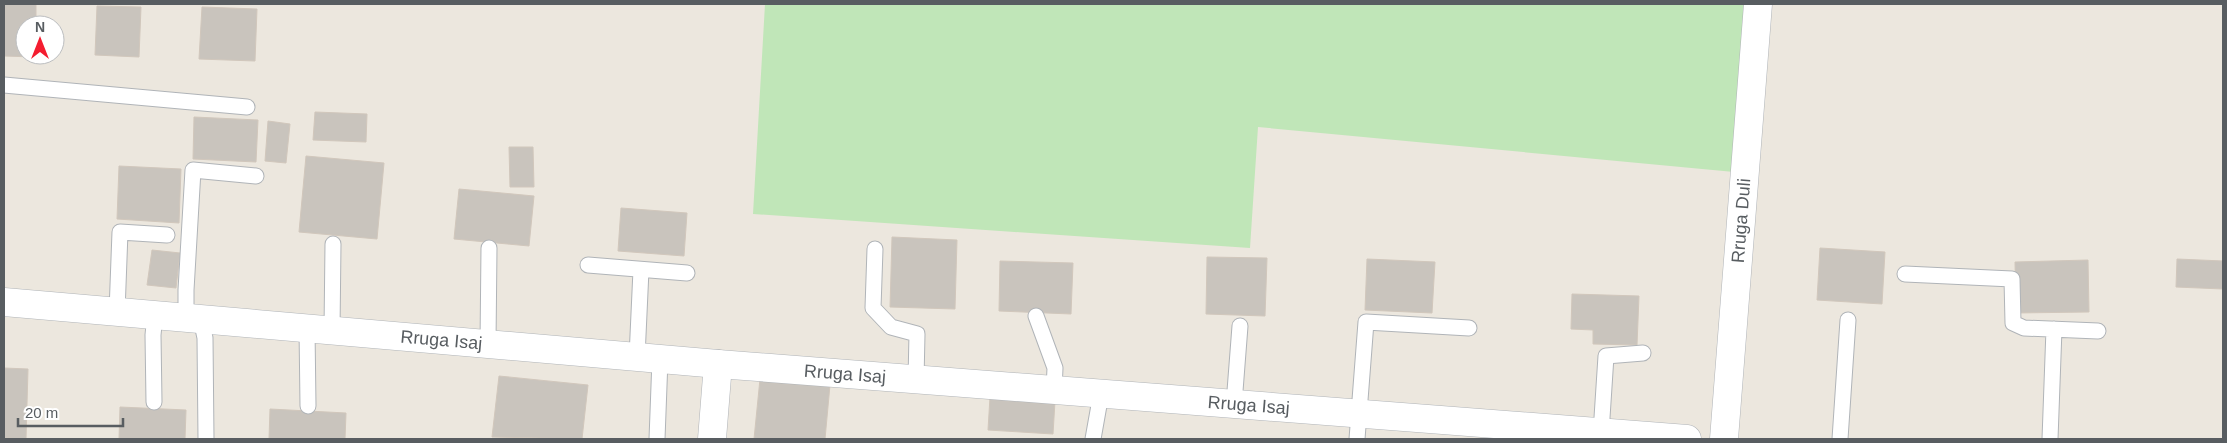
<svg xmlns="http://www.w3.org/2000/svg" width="2227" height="443" font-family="Helvetica,sans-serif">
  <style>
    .green { fill: #c0e6b8 }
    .building { fill: #c9c4bd; stroke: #d1c7bc }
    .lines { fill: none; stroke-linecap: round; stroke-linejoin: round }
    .service-casing { stroke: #b0b4b8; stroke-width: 17 }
    .minor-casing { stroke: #b0b4b8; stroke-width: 29 }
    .service { stroke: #fff; stroke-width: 15 }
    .minor { stroke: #fff; stroke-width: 28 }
    .labels { text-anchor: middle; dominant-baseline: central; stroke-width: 4; stroke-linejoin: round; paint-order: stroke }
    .street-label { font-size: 18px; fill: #585d61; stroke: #fff }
  </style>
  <rect width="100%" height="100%" fill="#ece7de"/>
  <path class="green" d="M765,4H1748L1734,172L1258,127L1250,248L753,214Z"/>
  <path class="building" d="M4,4H36V25H25V55H34V57L4,56Z
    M97,6L141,7L139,57L95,55Z
    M202,7L257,9L255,61L199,59Z
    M315,112L367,114L366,142L313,140Z
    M194,117L258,120L256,162L193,159Z
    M268,121L290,124L286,163L265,161Z
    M509,147H533L534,187H510Z
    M306,156L384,163L377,239L299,232Z
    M119,166L181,169L179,223L117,219Z
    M459,189L534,196L529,246L454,239Z
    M621,208L687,213L684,256L618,251Z
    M892,237L957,240L955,309L890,307Z
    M1820,248L1885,252L1882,304L1817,300Z
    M152,250L180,253L176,288L147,285Z
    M1207,257L1267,258L1265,316L1206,314Z
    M1367,259L1435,262L1432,313L1365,310Z
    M2177,259L2223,261V289L2176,287Z
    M2088,260L2089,312L2016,313L2015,262Z
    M1000,261L1073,263L1071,314L999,311Z
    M1572,294L1639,296L1637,345L1593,344V330L1571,329Z
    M4,368L28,369L26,439L4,438Z
    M499,376L588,385L582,439L492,437Z
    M760,379L830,385L825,439H754Z
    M990,397L1055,401L1053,434L988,430Z
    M120,407L186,410L185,439H119Z
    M270,409L346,413L345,439H269Z"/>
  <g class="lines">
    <g class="service-casing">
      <path id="service" d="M4,85L247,107
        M875,249L873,308L891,327L917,334L916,380
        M588,265L687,273
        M1905,274L2012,279L2013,323L2024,328L2098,331
        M117,312L120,232L167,235
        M1036,316L1055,368L1054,390
        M186,318V290L193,170L256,176
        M201,319L205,338L206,439
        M307,328L308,406
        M332,331L333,244
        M488,344L489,248
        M637,357L641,270
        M154,402L153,335L155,315
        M1234,404L1240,326
        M1601,433L1606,356L1643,353
        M657,439L660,359
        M1093,439L1101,394
        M1357,439L1366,322L1469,328
        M1840,439L1848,320
        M2050,439L2054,329"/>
    </g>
    <g class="minor-casing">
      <g id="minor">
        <path id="s1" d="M4,302L718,364L1687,439"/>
        <path d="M712,439L718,364"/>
        <path id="s2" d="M1724,439L1758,4"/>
      </g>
    </g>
    <use href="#service" class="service"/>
    <use href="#minor" class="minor"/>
  </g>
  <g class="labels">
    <g class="street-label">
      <text stroke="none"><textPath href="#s2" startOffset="219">Rruga Duli</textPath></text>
      <text stroke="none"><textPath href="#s1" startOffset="439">Rruga Isaj</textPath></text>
      <text stroke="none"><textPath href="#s1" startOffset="844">Rruga Isaj</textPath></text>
      <text stroke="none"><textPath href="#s1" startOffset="1249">Rruga Isaj</textPath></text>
    </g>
  </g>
  <rect width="2227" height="443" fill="none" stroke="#585d61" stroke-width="10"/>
  <g transform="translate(40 40)"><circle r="24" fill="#ffffff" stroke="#bcbec0"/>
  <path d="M0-4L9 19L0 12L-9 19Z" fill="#f41d30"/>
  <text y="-8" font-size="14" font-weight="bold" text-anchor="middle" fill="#585d61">N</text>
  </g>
  <path d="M18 418v8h105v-8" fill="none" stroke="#585d61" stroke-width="2.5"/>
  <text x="25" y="418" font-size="15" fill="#585d61" stroke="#ffffff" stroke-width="4" paint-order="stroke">20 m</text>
</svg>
